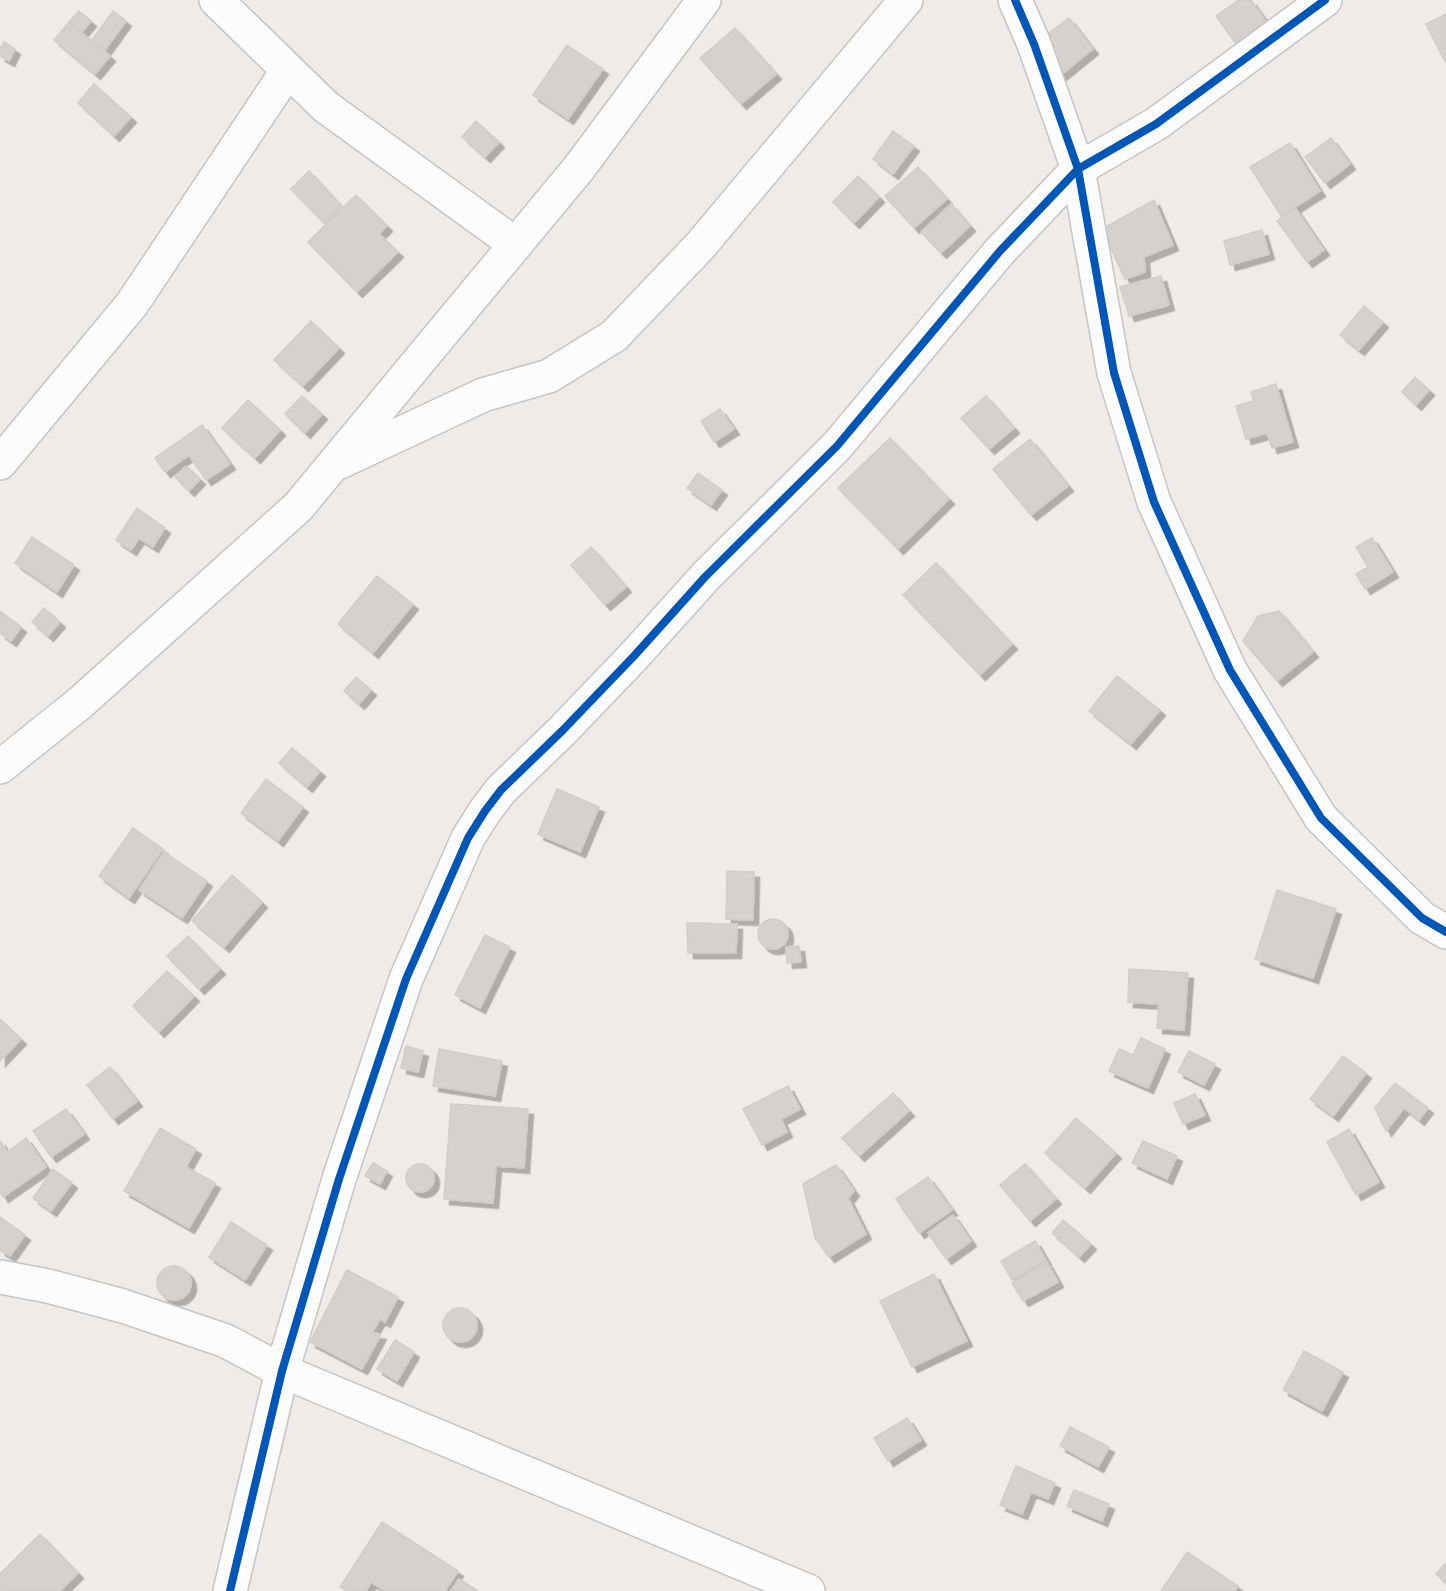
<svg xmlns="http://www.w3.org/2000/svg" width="1446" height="1591" font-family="Arial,sans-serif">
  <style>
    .building { fill: #d4d1cf; stroke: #d1cdc9; stroke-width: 1.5; filter: url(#shadow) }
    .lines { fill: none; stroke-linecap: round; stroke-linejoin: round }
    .street-casing { stroke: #c6c5c4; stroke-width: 36 }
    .street { stroke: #fcfcfc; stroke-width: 33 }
    .cycleway-casing { stroke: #fff; stroke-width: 11 }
    .cycleway { stroke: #0057b8; stroke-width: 8 }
  </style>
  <defs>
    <filter id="shadow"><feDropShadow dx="5.5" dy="5.5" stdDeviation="0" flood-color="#0004"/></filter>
  </defs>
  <rect width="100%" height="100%" fill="#eeebe8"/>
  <path class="building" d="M1239,0H1251L1267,23L1236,44L1216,16Z
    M79,11L91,21L82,32L70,21Z
    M113,11L126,21L105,50L92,40Z
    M1446,14V63L1426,24Z
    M1069,18L1093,49L1061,75L1036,43Z
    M69,22L110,56L95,74L54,40Z
    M735,28L776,74L741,104L700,58Z
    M4,42L15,49L9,61L0,56V49Z
    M567,45L603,69L568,119L533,95Z
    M94,84L131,117L114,136L78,103Z
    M476,121L499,142L485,157L462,137Z
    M893,131L914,146L893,174L873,159Z
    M1331,138L1350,164L1325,183L1305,157Z
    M1290,143L1320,191L1281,216L1250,167Z
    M918,167L947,199L914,228L885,196Z
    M309,171L342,207L324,223L291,189Z
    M858,176L879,197L854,223L833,202Z
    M356,195L387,226L379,234L398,252L357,292L308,242Z
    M1154,200L1173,245L1144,257L1145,272L1125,279L1102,229Z
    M951,204L970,226L941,253L921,232Z
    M1295,208L1324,250L1307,262L1277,221Z
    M1262,230L1269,254L1230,265L1224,241Z
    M1161,276L1169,305L1129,316L1120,287Z
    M1364,306L1383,322L1359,350L1340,335Z
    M311,321L339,348L303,386L274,360Z
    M1415,377L1429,390L1416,405L1402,392Z
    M1276,384L1293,442L1272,448L1267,433L1246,439L1236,406L1254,401L1251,392Z
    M302,396L322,414L305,433L285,414Z
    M986,396L1014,428L989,449L961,418Z
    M248,400L280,430L255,458L222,428Z
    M720,409L734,429L714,442L701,421Z
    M202,425L230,464L206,480L189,455L165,472L155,458Z
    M890,438L949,499L898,549L838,488Z
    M1030,439L1068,486L1031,515L993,469Z
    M186,466L200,479L189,491L175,477Z
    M698,473L722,490L711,505L687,488Z
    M137,508L165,528L153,547L139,538L131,550L116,540Z
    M32,537L74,565L57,592L15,563Z
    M1372,538L1393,572L1365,589L1356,574L1368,567L1356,547Z
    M591,547L626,587L605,605L571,565Z
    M936,563L1012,644L980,675L903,595Z
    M377,576L413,604L373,653L338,624Z
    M44,608L60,622L48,636L32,622Z
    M0,611L21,627L11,641L0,633Z
    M1279,611L1313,652L1277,681L1243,641L1258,616Z
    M1117,676L1160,710L1131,744L1089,711Z
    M356,677L371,690L359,704L344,691Z
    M292,748L320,771L307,787L279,763Z
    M266,779L303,807L278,841L241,813Z
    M557,789L599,807L580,852L538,834Z
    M133,828L163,849L129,898L99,876Z
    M164,852L207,881L182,918L139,890Z
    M727,871L754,872L753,920L726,919Z
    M232,875L262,902L224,947L192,921Z
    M1277,890L1336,909L1313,978L1255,959Z
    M758 934a15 15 0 1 1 30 0a15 15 0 1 1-30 0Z
    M687,923L737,924L736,953H688Z
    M485,935L510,947L480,1008L455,995Z
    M188,936L220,969L199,989L167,956Z
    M799,946L801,962L787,963L786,947Z
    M1129,969L1188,973L1184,1030L1157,1028L1159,1004L1128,1002Z
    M167,971L194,996L159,1032L133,1006Z
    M0,1019L21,1039L0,1061Z
    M1141,1038L1165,1049L1148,1088L1109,1071L1119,1049L1133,1055Z
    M406,1046L423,1051L418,1072L401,1068Z
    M439,1049L502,1061L495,1096L433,1086Z
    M1189,1051L1215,1064L1204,1085L1178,1072Z
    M1343,1056L1366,1073L1333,1116L1310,1099Z
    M110,1067L137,1101L113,1119L87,1085Z
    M1395,1083L1428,1108L1419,1120L1404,1108L1386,1131L1375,1108Z
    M788,1086L800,1109L781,1119L787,1132L762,1145L743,1109Z
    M893,1093L909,1111L859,1156L842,1138Z
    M1195,1094L1205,1115L1183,1124L1174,1103Z
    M451,1104L528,1109L524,1168L496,1166L493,1203L444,1199Z
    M66,1109L84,1134L51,1157L33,1131Z
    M1076,1118L1116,1153L1085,1188L1045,1153Z
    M160,1128L196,1149L186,1167L215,1183L189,1228L124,1191Z
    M1349,1129L1379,1182L1356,1195L1327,1142Z
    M26,1138L46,1167L3,1197L0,1192V1141L7,1152Z
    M1143,1141L1177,1156L1167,1179L1132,1163Z
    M373,1163L387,1171L380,1184L365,1176Z
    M1025,1164L1056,1199L1030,1221L1000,1185Z
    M406 1178a14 14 0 1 1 28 0a14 14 0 1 1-28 0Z
    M836,1165L854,1191L848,1198L866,1234L829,1257L815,1238L803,1184Z
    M53,1169L72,1183L51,1211L33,1198Z
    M928,1177L952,1210L919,1233L896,1199Z
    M953,1215L971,1241L946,1259L928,1233Z
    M0,1217L25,1235L10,1256L0,1250Z
    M1063,1220L1091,1244L1079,1257L1052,1233Z
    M231,1222L267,1245L245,1280L209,1257Z
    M1035,1241L1046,1260L1012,1280L1001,1261Z
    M1047,1262L1058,1282L1023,1301L1012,1283Z
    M157 1283a17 17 0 1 1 34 0a17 17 0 1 1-34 0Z
    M347,1270L398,1297L385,1322L380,1319L372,1333L381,1334L362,1369L310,1342Z
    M934,1274L967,1341L912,1367L880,1301Z
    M443 1325a17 17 0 1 1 34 0a17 17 0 1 1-34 0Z
    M395,1340L414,1352L397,1381L377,1369Z
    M1304,1351L1343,1372L1322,1411L1283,1390Z
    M907,1418L921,1440L888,1461L874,1438Z
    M1070,1427L1109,1447L1098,1467L1060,1446Z
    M1016,1466L1055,1483L1048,1499L1031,1492L1022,1514L1000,1505Z
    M1074,1490L1109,1504L1102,1521L1067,1506Z
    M382,1522L458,1571L445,1591H385L371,1582L366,1591H347L340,1587Z
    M40,1534L78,1573L60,1591H0V1574Z
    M1187,1552L1238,1586L1235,1591H1161Z
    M1446,1563V1583L1436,1574Z
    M459,1579L478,1591H451Z"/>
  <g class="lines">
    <g class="street-casing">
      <path id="street" d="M216,0L326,107L515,244
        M1015,0L1034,44L1078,169L1114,373L1154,502L1230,670L1321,818L1422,918L1446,932
        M340,462L483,395L549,376L614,336L700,246L906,0
        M0,463L132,304L288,70
        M0,767L80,703L298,507L579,168L704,0
        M0,1277L48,1286L123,1306L226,1341L282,1371L808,1591
        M230,1591L282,1371L339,1179L406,979L468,838L485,811L501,790L562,731L634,656L705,577L837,446L1000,251L1078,169L1156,124L1325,0"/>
    </g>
    <use href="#street" class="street"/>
    <g class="cycleway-casing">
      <path id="cycleway" d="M1015,0L1034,44L1078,169L1114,373L1154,502L1230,670L1321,818L1422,918L1446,932
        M230,1591L282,1371L339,1179L406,979L468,838L485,811L501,790L562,731L634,656L705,577L837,446L1000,251L1078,169L1156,124L1325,0"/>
    </g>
    <use href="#cycleway" class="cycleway"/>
  </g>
</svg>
